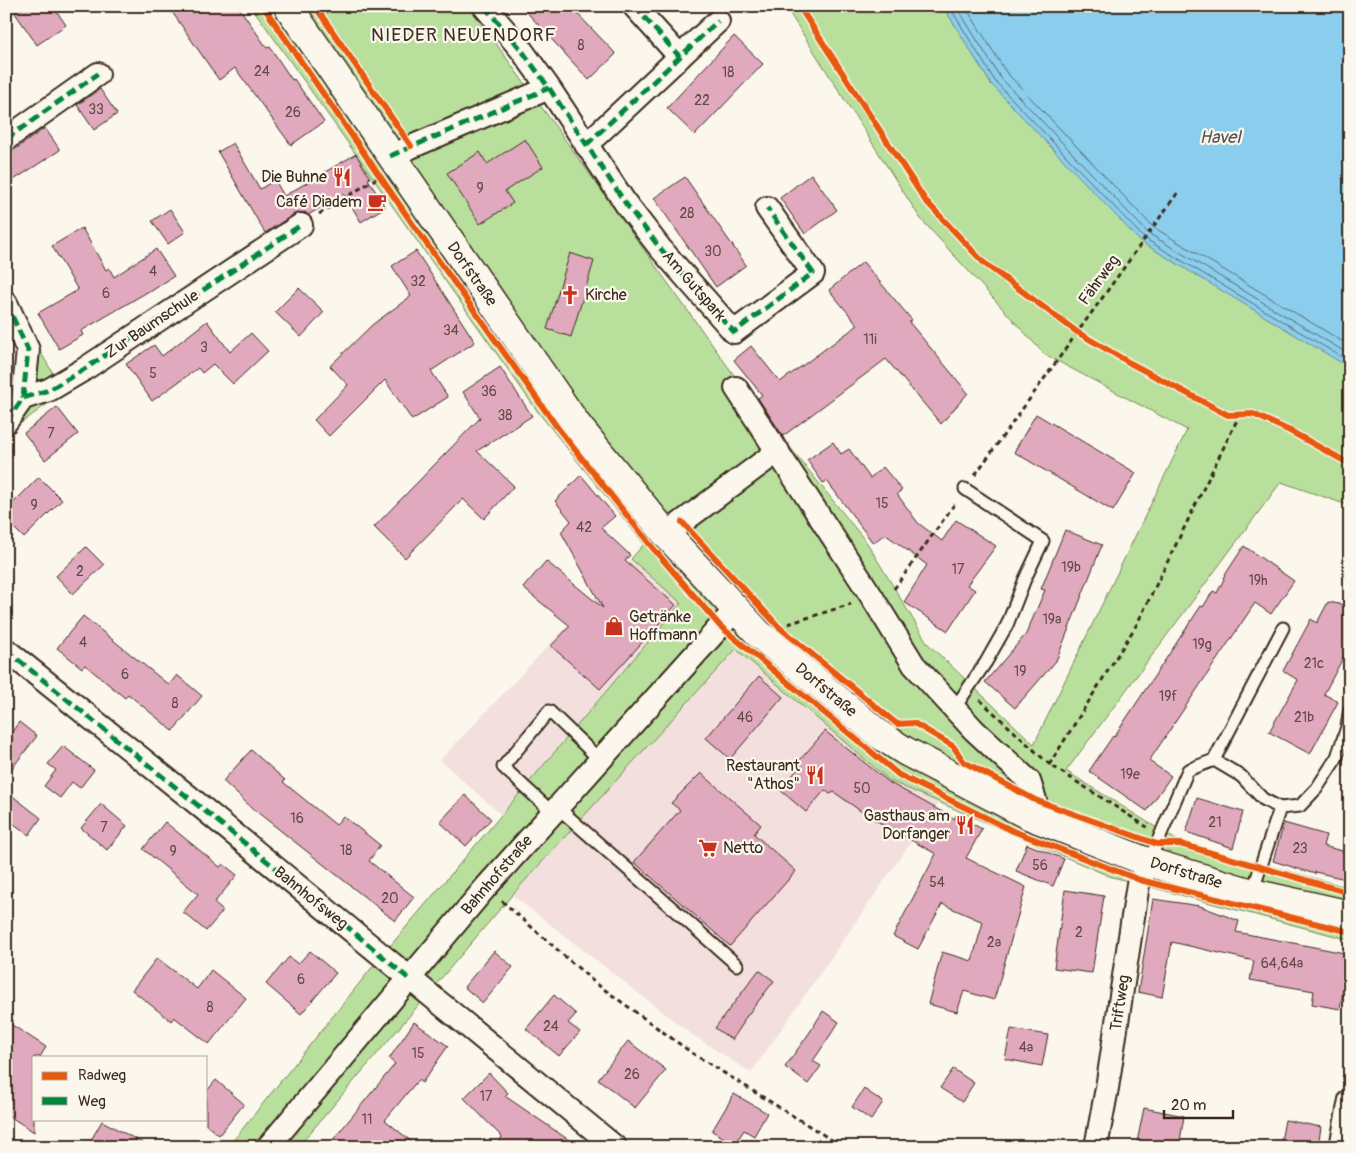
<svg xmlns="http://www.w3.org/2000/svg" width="1356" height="1153" font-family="Pangolin,sans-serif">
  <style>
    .built { fill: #f3e0de }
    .green { fill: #b8e09c; stroke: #7a855d }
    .water { fill: #8bcdec; stroke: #6b8c9a }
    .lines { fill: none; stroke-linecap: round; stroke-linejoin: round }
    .shore { stroke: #5b6b70; stroke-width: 1 }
    .building { fill: #e0a9be; stroke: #3b2a1e }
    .lane-casing { stroke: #3b2a1e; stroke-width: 15 }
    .street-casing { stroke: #3b2a1e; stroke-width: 26 }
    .secondary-casing { stroke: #3b2a1e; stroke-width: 31 }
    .path { stroke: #3b2a1e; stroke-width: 3; stroke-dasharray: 5 4; stroke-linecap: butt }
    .lane { stroke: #fbf7ec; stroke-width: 11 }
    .street { stroke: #fbf7ec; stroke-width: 22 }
    .secondary { stroke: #fbf7ec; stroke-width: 28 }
    .quiet { stroke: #00873e; stroke-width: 5; stroke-dasharray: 10 5; stroke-linecap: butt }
    .cycleway-casing { stroke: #fbf7ec; stroke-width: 9 }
    .cycleway { stroke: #e8590c; stroke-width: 6 }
    .labels { text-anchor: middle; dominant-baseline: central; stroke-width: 4.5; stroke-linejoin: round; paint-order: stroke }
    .number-label { font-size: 14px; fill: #644a46 }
    .poi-label { font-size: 16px; fill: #3b2a1e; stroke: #fbf7ec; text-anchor: end }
    .street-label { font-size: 16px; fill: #3b2a1e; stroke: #fbf7ec }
    .water-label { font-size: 18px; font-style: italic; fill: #4f5352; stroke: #fbf7ec }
    .quarter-label { font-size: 19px; letter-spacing: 1px; fill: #3b2a1e; stroke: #fbf7ec }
  </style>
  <rect width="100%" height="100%" fill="#fbf7ec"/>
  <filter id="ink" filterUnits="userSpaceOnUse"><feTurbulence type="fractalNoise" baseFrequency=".02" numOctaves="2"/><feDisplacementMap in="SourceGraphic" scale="10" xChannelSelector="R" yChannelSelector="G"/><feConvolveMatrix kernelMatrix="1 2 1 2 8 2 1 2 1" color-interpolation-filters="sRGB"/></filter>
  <g filter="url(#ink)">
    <path class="built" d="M631,559L681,603L501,815L440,760Z
      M736,649L890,781L939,802L751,1073L691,1034L512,895Z"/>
    <path class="green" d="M251,6H469L749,396L867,543L928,644L1034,744L1187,430L1044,354L920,218L785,6H943L991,84L1350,357V506L1281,482L1066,771L1176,840L1350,888V940L1109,876L890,781L736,649L512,895L298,1147H228L374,965L681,603L631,559L644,544L538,412Z
      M38,348L64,392L14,428L6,440V381Z"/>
    <path class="water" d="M943,6H1350V368L1141,242L991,84Z"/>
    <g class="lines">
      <path class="shore" d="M949,6L995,81L1144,238L1350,362
        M956,6L1000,77L1148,233L1350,355
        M965,6L1006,72L1153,227L1350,346"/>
    </g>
    <path class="building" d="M25,6H53L66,25L37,45L15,13Z
      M168,6H238L267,48L270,47L292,80L294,79L324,122L291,145L235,68L219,80Z
      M521,6H570L616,54L589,80Z
      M734,36L763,64L695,135L667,108Z
      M100,89L117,114L94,130L77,105Z
      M45,128L60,150L6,185V152L14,150Z
      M525,139L543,167L505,191L513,203L480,224L447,173L480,152L487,164Z
      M233,143L260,189L275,180L284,196L356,154L370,178L368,179L385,207L361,222L344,194L308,215L305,212L294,214L265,233L218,152Z
      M811,174L837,210L805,234L780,198Z
      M685,177L746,265L716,287L654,198Z
      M170,209L185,232L168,244L152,221Z
      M82,228L106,270L109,268L114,277L156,249L174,276L150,292L149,291L81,331L83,335L59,349L38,313L78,290L52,246Z
      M416,251L475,342L431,371L448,397L412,420L385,380L329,436L314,420L348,385L330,366L372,325L411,296L392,266Z
      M570,253L594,261L571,337L547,329Z
      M863,262L912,320L909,322L968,393L941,424L886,359L783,436L758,398L762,395L734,360L751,346L780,382L858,325L829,290Z
      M299,288L324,312L301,337L275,312Z
      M207,321L230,352L251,333L268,351L233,384L213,364L202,373L198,368L152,401L126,364L154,345L162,356Z
      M500,367L532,416L477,451L514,486L484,519L463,499L405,558L374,527L480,418L463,392Z
      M57,407L78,434L45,460L24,433Z
      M1036,414L1136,473L1113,511L1014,452Z
      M833,442L841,454L849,449L870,478L883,467L902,490L897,494L918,523L942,541L956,520L996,546L967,585L975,590L948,631L904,602L927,565L885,534L873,543L827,481L823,483L807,460Z
      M581,475L615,516L601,528L630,555L625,561L676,605L600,689L551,646L570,626L523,588L546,561L603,608L561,532L571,521L555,501Z
      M39,477L62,500L24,538L6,520V510Z
      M1065,530L1102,545L1056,661L1015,708L985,682L1026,634L1045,590L1041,589Z
      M1244,546L1294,581L1271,614L1255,603L1149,761L1171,776L1147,811L1089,771L1113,736L1114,737L1201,606L1203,607L1213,591L1217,593L1224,579L1223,578Z
      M86,547L104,565L73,594L56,576Z
      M1328,602L1350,606V655L1345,654L1324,694L1338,702L1310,754L1269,732L1298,680L1283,671L1311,619L1317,623Z
      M83,616L169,685L177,675L202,696L173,731L128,694L125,698L85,665L82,668L57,648Z
      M759,676L783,697L730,759L706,738Z
      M19,722L37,736L6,776V740Z
      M825,731L890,783L955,819L956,815L982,829L966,858L1026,887L994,1000L964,991L957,1012L928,1004L942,952L972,961L983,922L942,904L918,949L893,936L936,854L866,815L834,792L830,794L825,790L806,812L780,790L802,764L799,761Z
      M63,746L94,770L80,788L72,782L60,798L44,786L56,770L48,764Z
      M251,750L285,780L283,782L336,825L343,816L380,845L369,861L414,897L395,921L252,808L223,781Z
      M701,773L761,825L754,834L796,871L730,946L634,862L680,810L671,803Z
      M6,791L41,818L29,835L6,818Z
      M465,795L491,819L466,846L440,822Z
      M1197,798L1243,812L1233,848L1186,832Z
      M101,804L127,826L107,850L81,828Z
      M165,822L220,867L223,864L237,875L214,903L223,911L206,931L183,912L198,894L143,849Z
      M1284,823L1326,835L1323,846L1350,853V880L1315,872V874L1273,861Z
      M1027,844L1064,859L1053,886L1016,871Z
      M1065,890L1104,896L1092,973L1054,968Z
      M1153,899L1200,906L1239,921L1236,932L1350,954L1340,1009L1312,1004L1314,991L1250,980L1254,961L1172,942L1162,997L1138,992Z
      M310,951L336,973L301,1014L266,984L289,957L298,964Z
      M494,951L513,967L483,1003L464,987Z
      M157,958L197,989L211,970L246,998L209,1044L174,1017L171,1021L132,990Z
      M759,970L774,981L743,1021L744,1022L732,1040L715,1028Z
      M554,995L576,1014L568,1023L580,1032L559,1056L526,1029Z
      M823,1011L839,1022L813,1061L821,1066L808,1084L785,1067L810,1032Z
      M6,1021L46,1047L40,1057H34V1132L6,1114Z
      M414,1022L448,1046L422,1083L418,1080L385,1120L418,1147H327L395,1064L389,1059Z
      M1011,1029L1048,1035L1042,1066L1005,1059Z
      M628,1041L666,1070L635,1108L598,1079Z
      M953,1069L974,1083L962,1102L940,1088Z
      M489,1073L508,1093L505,1096L579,1147H496L502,1137L464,1098Z
      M216,1080L244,1104L219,1135L206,1125V1092Z
      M864,1089L883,1102L871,1120L852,1107Z
      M734,1094L767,1113L754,1136L744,1130L735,1144L712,1131Z
      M1144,1108L1184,1116L1179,1147H1136Z
      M1285,1120L1321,1127L1318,1147H1280Z
      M102,1121L150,1147H87Z"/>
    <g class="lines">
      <g class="lane-casing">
        <path id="lane" d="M954,709L986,662L1007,625L1025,579L1043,541L965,489
          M1214,760L1241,776L1263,799L1280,808L1300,806L1317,788L1337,757L1347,727L1350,708
          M557,807L737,965
          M552,812L503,767L549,711L599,759
          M1149,862L1188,770L1214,760L1283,628
          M1252,893L1280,808"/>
      </g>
      <g class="street-casing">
        <path id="street" d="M484,6L520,48L549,88L626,204L660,248L734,332L813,273L767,208
          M634,6L680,57
          M6,139L98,74
          M586,145L718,21
          M390,156L549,88
          M6,303L28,350L23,398
          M736,388L872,597L914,665L974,730L1029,781L1035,800L1028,815
          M6,422L23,398L49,390L83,370L301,225
          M666,534L778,451
          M6,650L188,796L615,1147
          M268,1147L486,887L735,610
          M1096,1147L1107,1088L1138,884L1149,862
          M1341,1147L1350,1100"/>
      </g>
      <g class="secondary-casing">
        <path id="secondary" d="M288,6L577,425L666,534L759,634L880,735L905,751L1028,815L1142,860L1252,893L1350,915"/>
      </g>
      <path class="path" d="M319,214L377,178
        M975,475L1179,191
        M894,589L956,502
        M788,624L851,604
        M980,700L1049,764L1147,827
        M1049,765L1137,624L1240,414
        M502,901L594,982L692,1053L843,1147"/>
      <use href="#lane" class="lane"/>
      <use href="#street" class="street"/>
      <use href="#secondary" class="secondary"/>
      <path class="quiet" d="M484,6L520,48L549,88L626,204L660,248L734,332L813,273L767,208
        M634,6L680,57
        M6,139L98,74
        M586,145L718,21
        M390,156L549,88
        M6,303L28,350L23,398
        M6,422L23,398L49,390L83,370L301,225
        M6,650L331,913L408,978"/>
      <g class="cycleway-casing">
        <path id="cycleway" d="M263,6L414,226L557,427L652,547L720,626L899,775L1013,831L1140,880L1350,932
          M315,6L411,146
          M799,6L925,200L984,263L1077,332L1130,363L1228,415L1253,414L1290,431L1350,464
          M682,522L779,627L897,724L914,723L953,746L964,762L1035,800L1157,844H1180L1350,893"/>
      </g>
      <use href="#cycleway" class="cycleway"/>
    </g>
  </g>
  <defs>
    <g id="restaurant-bare" transform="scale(1.5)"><path d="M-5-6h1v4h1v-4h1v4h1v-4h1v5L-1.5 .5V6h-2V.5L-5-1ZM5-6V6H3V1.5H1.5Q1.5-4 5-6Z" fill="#c8321e" stroke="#fbf7ec" stroke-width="2.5" paint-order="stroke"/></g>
    <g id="cafe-bare" transform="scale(1.5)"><path d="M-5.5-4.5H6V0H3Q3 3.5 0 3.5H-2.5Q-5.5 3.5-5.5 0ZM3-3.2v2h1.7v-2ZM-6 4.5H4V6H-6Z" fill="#c8321e" stroke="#fbf7ec" stroke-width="2.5" paint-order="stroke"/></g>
    <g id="church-bare" transform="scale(1.5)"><path d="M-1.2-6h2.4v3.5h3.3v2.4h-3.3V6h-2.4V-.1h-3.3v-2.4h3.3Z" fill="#c8321e" stroke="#fbf7ec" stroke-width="2.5" paint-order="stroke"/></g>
    <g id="shop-bare" transform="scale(1.5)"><path d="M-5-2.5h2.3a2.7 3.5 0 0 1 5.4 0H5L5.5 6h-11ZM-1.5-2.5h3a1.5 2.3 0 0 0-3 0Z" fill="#c8321e" stroke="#fbf7ec" stroke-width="2.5" paint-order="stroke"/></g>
    <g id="supermarket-bare" transform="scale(1.5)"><path d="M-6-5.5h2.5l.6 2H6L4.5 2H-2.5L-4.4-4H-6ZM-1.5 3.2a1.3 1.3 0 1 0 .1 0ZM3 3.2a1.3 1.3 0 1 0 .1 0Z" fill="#c8321e" stroke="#fbf7ec" stroke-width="2.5" paint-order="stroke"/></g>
  </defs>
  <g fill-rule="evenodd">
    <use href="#restaurant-bare" x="342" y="177"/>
    <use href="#cafe-bare" x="377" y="202"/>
    <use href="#church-bare" x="570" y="295"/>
    <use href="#shop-bare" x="614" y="626"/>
    <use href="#restaurant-bare" x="815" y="775"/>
    <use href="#restaurant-bare" x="965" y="825"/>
    <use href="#supermarket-bare" x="708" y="848"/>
  </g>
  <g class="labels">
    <g class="number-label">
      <text x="581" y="45">8</text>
      <text x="262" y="71">24</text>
      <text x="728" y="72">18</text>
      <text x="702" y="100">22</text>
      <text x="96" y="109">33</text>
      <text x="293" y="112">26</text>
      <text x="480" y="188">9</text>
      <text x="687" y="213">28</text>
      <text x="713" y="251">30</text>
      <text x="153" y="271">4</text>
      <text x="418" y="281">32</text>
      <text x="106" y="293">6</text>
      <text x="451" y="330">34</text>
      <text x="870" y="339">11i</text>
      <text x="204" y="347">3</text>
      <text x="153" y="373">5</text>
      <text x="489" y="391">36</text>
      <text x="505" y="415">38</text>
      <text x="51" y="433">7</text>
      <text x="882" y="503">15</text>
      <text x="34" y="505">9</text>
      <text x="584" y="527">42</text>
      <text x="1071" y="567">19b</text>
      <text x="958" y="569">17</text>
      <text x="80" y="571">2</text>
      <text x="1258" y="580">19h</text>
      <text x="1052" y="619">19a</text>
      <text x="83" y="642">4</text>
      <text x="1202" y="644">19g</text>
      <text x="1314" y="663">21c</text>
      <text x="1020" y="671">19</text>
      <text x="125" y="674">6</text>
      <text x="1168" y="696">19f</text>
      <text x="175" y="703">8</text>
      <text x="745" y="717">46</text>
      <text x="1304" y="717">21b</text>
      <text x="1130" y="774">19e</text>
      <text x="862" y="788">50</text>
      <text x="297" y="818">16</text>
      <text x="1215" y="822">21</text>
      <text x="104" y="827">7</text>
      <text x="1300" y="848">23</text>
      <text x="346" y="850">18</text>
      <text x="173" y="851">9</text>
      <text x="1040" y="865">56</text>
      <text x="937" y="882">54</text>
      <text x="390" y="898">20</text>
      <text x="1079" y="932">2</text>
      <text x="994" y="942">2a</text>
      <text x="1282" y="963">64,64a</text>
      <text x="301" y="979">6</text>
      <text x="210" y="1007">8</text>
      <text x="551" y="1026">24</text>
      <text x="1026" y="1047">4a</text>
      <text x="418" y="1053">15</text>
      <text x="632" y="1074">26</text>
      <text x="486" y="1096">17</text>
      <text x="367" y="1119">11</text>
    </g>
    <g class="poi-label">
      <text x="327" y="177">Die Buhne</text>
      <text x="362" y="202">Café Diadem</text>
      <text x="585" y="295" text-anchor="start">Kirche</text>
      <text x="629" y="617" text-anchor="start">Getränke<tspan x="629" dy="18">Hoffmann</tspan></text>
      <text x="800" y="766">Restaurant<tspan x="800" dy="18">"Athos"</tspan></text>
      <text x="950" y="816">Gasthaus am<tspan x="950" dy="18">Dorfanger</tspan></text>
      <text x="723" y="848" text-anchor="start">Netto</text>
    </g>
    <g class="street-label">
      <text transform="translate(472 274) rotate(55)">Dorfstraße</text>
      <text transform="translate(1099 280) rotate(-54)">Fährweg</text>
      <text transform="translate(694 286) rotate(49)">Am Gutspark</text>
      <text transform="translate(152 324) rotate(-34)">Zur Baumschule</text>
      <text transform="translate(826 690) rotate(40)">Dorfstraße</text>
      <text transform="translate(1186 873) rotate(17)">Dorfstraße</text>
      <text transform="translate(497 875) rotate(-49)">Bahnhofstraße</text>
      <text transform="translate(311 898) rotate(39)">Bahnhofsweg</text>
      <text transform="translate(1120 1003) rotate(-81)">Triftweg</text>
    </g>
    <g class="water-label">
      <text x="1220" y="137">Havel</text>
    </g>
    <g class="quarter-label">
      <text x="464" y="35">NIEDER NEUENDORF</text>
    </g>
  </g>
  <rect width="1356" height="1153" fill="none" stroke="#fbf7ec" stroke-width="25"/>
  <rect x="12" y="12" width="1331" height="1128" fill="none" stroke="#3b2a1e" stroke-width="2" filter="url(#ink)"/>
  <rect x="32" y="1056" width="175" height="65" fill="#fbf7ec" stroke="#aea59a"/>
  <rect x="42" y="1072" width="25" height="8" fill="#e8590c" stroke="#aea59a"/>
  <text x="78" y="1080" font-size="15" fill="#3b2a1e">Radweg</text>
  <rect x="42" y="1097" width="25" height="8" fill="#00873e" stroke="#aea59a"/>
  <text x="78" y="1106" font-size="15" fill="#3b2a1e">Weg</text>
  <path d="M1164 1110v8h69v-8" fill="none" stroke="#3b2a1e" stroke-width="2.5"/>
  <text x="1171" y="1110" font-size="15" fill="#3b2a1e" stroke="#fbf7ec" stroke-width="4" paint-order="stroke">20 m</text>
</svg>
